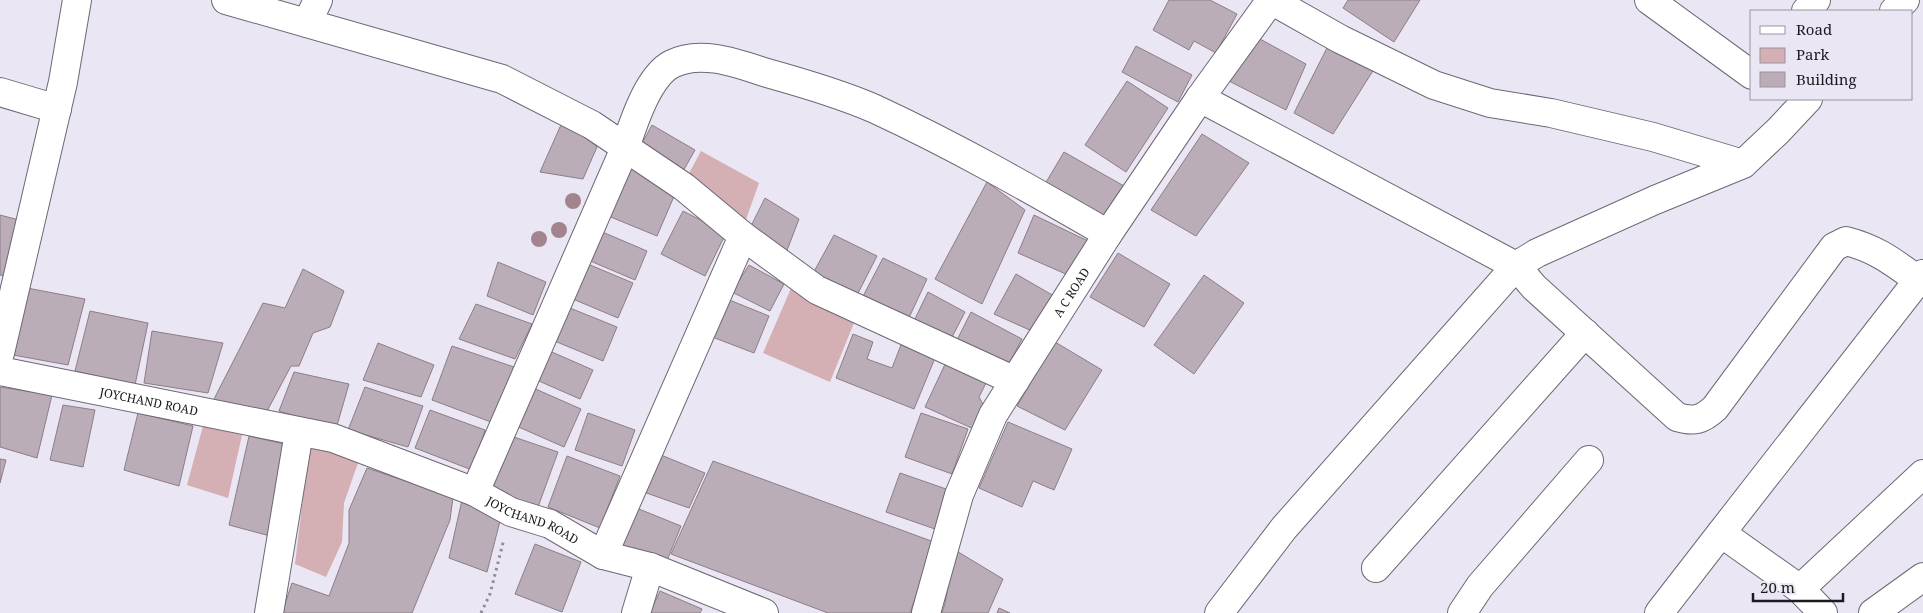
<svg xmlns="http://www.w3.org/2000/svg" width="1923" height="613" font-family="'Noto Serif',serif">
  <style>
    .green { fill: #d4afb3 }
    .building { fill: #bbadb7; stroke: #8b7e87 }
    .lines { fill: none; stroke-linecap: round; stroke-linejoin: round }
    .minor-casing { stroke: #6c6874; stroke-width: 30 }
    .path { stroke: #8f8c96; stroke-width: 3; stroke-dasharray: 2.5 4; stroke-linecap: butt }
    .minor { stroke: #fff; stroke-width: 28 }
    .tree { fill: #a2848f }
    .labels { text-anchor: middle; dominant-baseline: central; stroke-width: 4.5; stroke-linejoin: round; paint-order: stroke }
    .street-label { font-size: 12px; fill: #1b1a1f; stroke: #ebe6f4 }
  </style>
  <rect width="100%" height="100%" fill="#ebe6f4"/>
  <path class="green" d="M701,151L759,183L744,225L686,179Z
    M792,286L856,318L830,382L763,353Z
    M203,426L242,435L228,498L187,485Z
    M309,448H331L359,460L344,503L342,542L326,577L295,564Z"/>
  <path class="building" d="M1169,0H1210L1237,14L1216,53L1194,41L1189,50L1153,30Z
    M1348,0H1420L1394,42L1343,8Z
    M1258,38L1306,64L1286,110L1227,80Z
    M1330,42L1376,66L1333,134L1294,113Z
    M1136,46L1192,75L1178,102L1122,72Z
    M1127,81L1168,108L1126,172L1085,145Z
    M564,118L597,147L583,179L540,172Z
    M652,125L695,150L682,173L639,149Z
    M1202,134L1249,163L1196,236L1151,210Z
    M1064,152L1124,186L1104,218L1045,184Z
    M621,160L675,194L657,236L601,213Z
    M987,182L1025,210L982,304L935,279Z
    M765,198L799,219L786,253L748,232Z
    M683,211L726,233L705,276L661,254Z
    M0,215L23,221L9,277L0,275Z
    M1034,215L1088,241L1068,275L1018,253Z
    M600,231L647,251L635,280L588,260Z
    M834,235L877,256L855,299L811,277Z
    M1118,253L1170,284L1144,327L1090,297Z
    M883,258L927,279L907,322L860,302Z
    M498,262L546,282L533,315L487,296Z
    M583,262L633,283L618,318L568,297Z
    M749,265L784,284L770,311L732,292Z
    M303,269L344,291L330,327L313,333L299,366H291L265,415L240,411L214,399L263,303L285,308Z
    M1016,274L1054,296L1034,332L994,314Z
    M1204,275L1244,303L1194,374L1154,345Z
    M27,288L85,299L68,365L13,355Z
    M928,292L965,312L950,341L912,325Z
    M722,297L769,316L754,353L707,335Z
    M476,304L532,324L515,359L459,339Z
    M565,306L617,327L603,361L552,340Z
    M90,311L148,323L135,385L75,371Z
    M971,312L1022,339L1007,367L955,344Z
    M152,331L223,343L208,393L144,383Z
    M853,334L873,342L867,359L892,368L901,345L935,358L914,409L836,378Z
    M1055,342L1102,370L1065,430L1017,406Z
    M378,343L434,365L421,397L363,380Z
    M452,346L514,367L491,422L432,400Z
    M545,349L593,370L580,399L532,378Z
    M947,360L988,379L979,397L986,410L976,430L925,407Z
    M294,372L349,384L336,429L279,411Z
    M0,387L52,395L37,458L0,447Z
    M365,387L423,406L408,447L348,430Z
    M531,387L581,409L564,447L514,425Z
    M63,405L95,410L83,467L50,460Z
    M430,410L485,430L472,470L415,448Z
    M138,413L193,426L179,486L124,470Z
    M588,413L635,430L622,466L575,450Z
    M921,413L968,429L952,474L905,457Z
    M1008,422L1072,449L1054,490L1033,481L1022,507L979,488Z
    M249,436L284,444L270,536L229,525Z
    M511,436L558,452L538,507L492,490Z
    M661,455L705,473L689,508L638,490Z
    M567,456L620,476L600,528L548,507Z
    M0,459L6,460L0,483Z
    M713,461L934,542L910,613H828L671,554Z
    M367,468L453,497L450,520L412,613H282L292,583L329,596L349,543V510Z
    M900,473L949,490L935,529L886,512Z
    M462,500L501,517L487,572L449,558Z
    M634,507L681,526L666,563L619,544Z
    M535,544L581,562L562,612L515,594Z
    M955,550L1003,579L988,613H942L945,603Z
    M660,591L702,609L700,613H650Z
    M999,608L1010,613H997Z"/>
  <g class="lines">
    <g class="minor-casing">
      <g id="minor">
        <path d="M226,0L502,79L592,125L684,187L743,236L817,290L1015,381"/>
        <path d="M1271,0L1340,39L1434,85L1490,103L1551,113L1653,137L1743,164"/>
        <path d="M1649,0L1752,75"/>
        <path d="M1806,11L1816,0"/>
        <path d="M1894,11L1905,0"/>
        <path d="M307,23L318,0"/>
        <path d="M0,92L57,109"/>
        <path d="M1200,98L1516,266L1534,287L1677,417C1694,422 1702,420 1715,408L1834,247L1846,241C1877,249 1893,262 1918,280"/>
        <path d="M0,353L63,82L77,0"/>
        <path id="s1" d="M0,371L333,438L475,492L511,512L550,524L603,555L650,567L764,613"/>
        <path d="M475,492L625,148C633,124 648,76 672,64C701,49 739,64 767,73C803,83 841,94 875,109C955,146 1032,190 1108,234"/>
        <path d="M1721,533L1923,274"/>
        <path d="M603,555L743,236"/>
        <path d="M1376,568L1585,333"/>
        <path d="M1800,589L1923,474"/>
        <path d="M269,613L299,432"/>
        <path d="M636,613L650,567"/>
        <path id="s2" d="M926,613L959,495L993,415L1108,234L1200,98L1271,0"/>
        <path d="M1219,613L1284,528L1516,266L1537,253L1655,200L1743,164L1778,131L1808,99"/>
        <path d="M1462,613L1480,586L1589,460"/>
        <path d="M1659,613L1721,533L1800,589L1823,613"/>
        <path d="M1873,613L1923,577"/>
      </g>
    </g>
    <path class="path" d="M481,613L490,594L504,539"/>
    <use href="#minor" class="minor"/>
  </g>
  <g class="tree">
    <circle cx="573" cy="201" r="8"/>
    <circle cx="559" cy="230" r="8"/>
    <circle cx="539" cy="239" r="8"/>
  </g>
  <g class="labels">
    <g class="street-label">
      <text stroke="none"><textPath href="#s2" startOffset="355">A C ROAD</textPath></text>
      <text stroke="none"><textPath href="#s1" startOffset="152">JOYCHAND ROAD</textPath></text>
      <text stroke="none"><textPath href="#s1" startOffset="556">JOYCHAND ROAD</textPath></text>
    </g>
  </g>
  <rect x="1750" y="10" width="162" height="90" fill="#ebe6f4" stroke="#98949f"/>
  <rect x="1760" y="26" width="25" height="8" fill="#ffffff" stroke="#98949f"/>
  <text x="1796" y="35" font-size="15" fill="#1b1a1f">Road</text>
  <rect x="1760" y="48" width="25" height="15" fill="#d4afb3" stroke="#98949f"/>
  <text x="1796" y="60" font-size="15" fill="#1b1a1f">Park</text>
  <rect x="1760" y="72" width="25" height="15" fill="#bbadb7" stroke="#98949f"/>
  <text x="1796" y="85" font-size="15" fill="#1b1a1f">Building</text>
  <path d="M1753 593v8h90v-8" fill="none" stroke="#1b1a1f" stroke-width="2.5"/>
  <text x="1760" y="593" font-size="15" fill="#1b1a1f" stroke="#ebe6f4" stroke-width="4" paint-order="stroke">20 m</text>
</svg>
